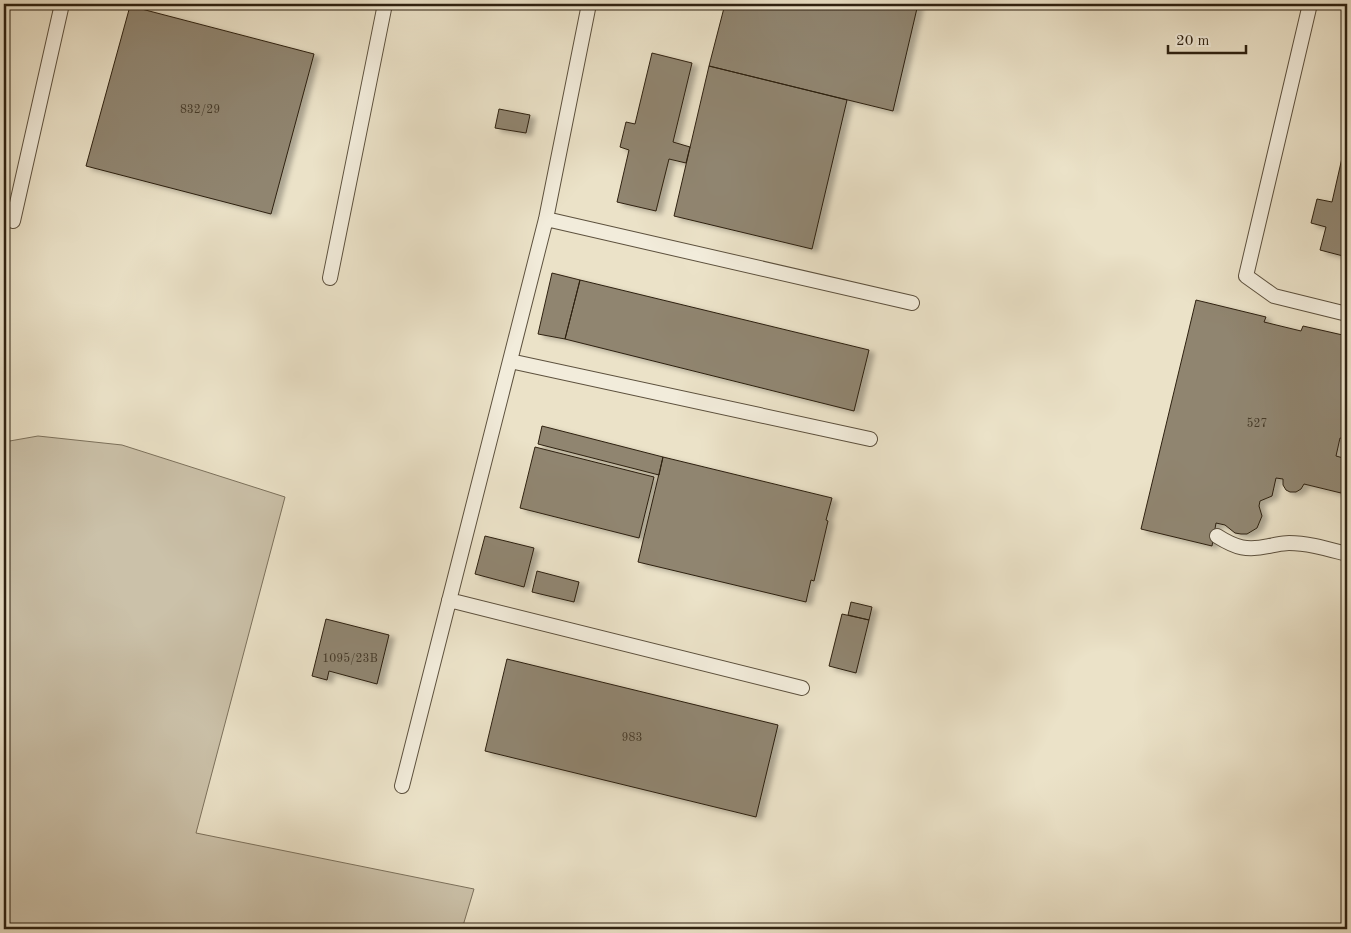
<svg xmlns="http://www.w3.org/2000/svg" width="1351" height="933" font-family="'Old Standard TT',serif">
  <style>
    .green { fill: #cbc1a9; stroke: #7c715c }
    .building { fill: #908570; stroke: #2e2110; filter: url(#shadow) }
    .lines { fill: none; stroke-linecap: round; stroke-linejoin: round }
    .service-casing { stroke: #5d513e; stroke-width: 16 }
    .service { stroke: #f2ecdb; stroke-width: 14 }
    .labels { text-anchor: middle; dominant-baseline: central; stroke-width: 4; stroke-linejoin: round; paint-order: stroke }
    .number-label { font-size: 12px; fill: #463a28 }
  </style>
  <defs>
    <filter id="shadow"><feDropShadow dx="5.5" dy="3" stdDeviation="2.5" flood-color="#0004"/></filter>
  </defs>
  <rect width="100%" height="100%" fill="#ebe2c8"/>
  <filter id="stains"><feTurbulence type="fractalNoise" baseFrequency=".004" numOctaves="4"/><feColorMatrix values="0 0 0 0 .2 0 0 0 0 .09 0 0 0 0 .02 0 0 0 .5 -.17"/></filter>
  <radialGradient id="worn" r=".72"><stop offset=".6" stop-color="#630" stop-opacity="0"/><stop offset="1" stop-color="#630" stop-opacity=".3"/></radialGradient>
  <path class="green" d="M38,436L122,445L285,497L196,833L474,889L462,929H4V442Z"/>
  <path class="building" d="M725,4H918L893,111L709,66Z
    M130,6L314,54L271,214L86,166Z
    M652,53L692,63L673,142L690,147L686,163L669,159L656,211L617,202L629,150L620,147L626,122L635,124Z
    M709,66L847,100L812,249L674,216Z
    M499,109L530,115L526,133L495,128Z
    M1347,136V257L1320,250L1326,227L1311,223L1317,199L1332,202Z
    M552,273L580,280L565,339L538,334Z
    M580,280L869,350L854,411L565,339Z
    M1196,300L1266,317L1264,322L1301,331L1303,326L1347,336V439L1340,438L1336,456L1347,459L1341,493L1304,484L1301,489L1296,492H1290L1286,490L1283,485V479L1276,478L1272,496L1260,501L1259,506L1262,516L1257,528L1247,534H1241L1235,533L1225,525L1216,523L1212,546L1141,529Z
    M542,426L663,457L659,475L538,444Z
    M535,447L654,477L639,538L520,508Z
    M663,457L832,498L826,520L828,521L814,581L811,580L806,602L638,562Z
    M485,536L534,548L524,587L475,574Z
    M537,571L579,582L574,602L532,592Z
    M851,602L872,607L869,620L848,615Z
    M842,614L869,620L856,673L829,666Z
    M326,619L389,635L377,684L329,671L327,680L312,676Z
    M507,659L778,725L756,817L485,751Z"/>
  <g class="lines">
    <g class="service-casing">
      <path id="service" d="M1310,4L1246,276L1274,296L1347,314
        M546,219L912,303
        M13,221L62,4
        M330,278L385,4
        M510,361L870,439
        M1217,536C1236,548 1247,551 1269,546C1276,545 1282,543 1289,543C1309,543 1328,549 1347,554
        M449,600L802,688
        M402,786L546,219L589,4"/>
    </g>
    <use href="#service" class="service"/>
  </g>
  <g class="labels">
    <g class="number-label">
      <text x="200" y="110">832/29</text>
      <text x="1257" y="424">527</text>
      <text x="350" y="659">1095/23B</text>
      <text x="632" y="738">983</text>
    </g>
  </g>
  <rect width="1351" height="933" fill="none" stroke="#ebe2c8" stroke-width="20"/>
  <rect x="5" y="5" width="1341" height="923" fill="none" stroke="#2e2110" stroke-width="2.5"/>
  <rect x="10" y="10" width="1331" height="913" fill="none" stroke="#2e2110"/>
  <path d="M1168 45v8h78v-8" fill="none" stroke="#2e2110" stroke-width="2.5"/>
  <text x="1176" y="45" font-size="15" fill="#2e2110" stroke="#f2ecdb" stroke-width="4" paint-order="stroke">20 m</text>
  <rect width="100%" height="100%" filter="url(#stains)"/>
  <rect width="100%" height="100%" fill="url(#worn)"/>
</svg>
